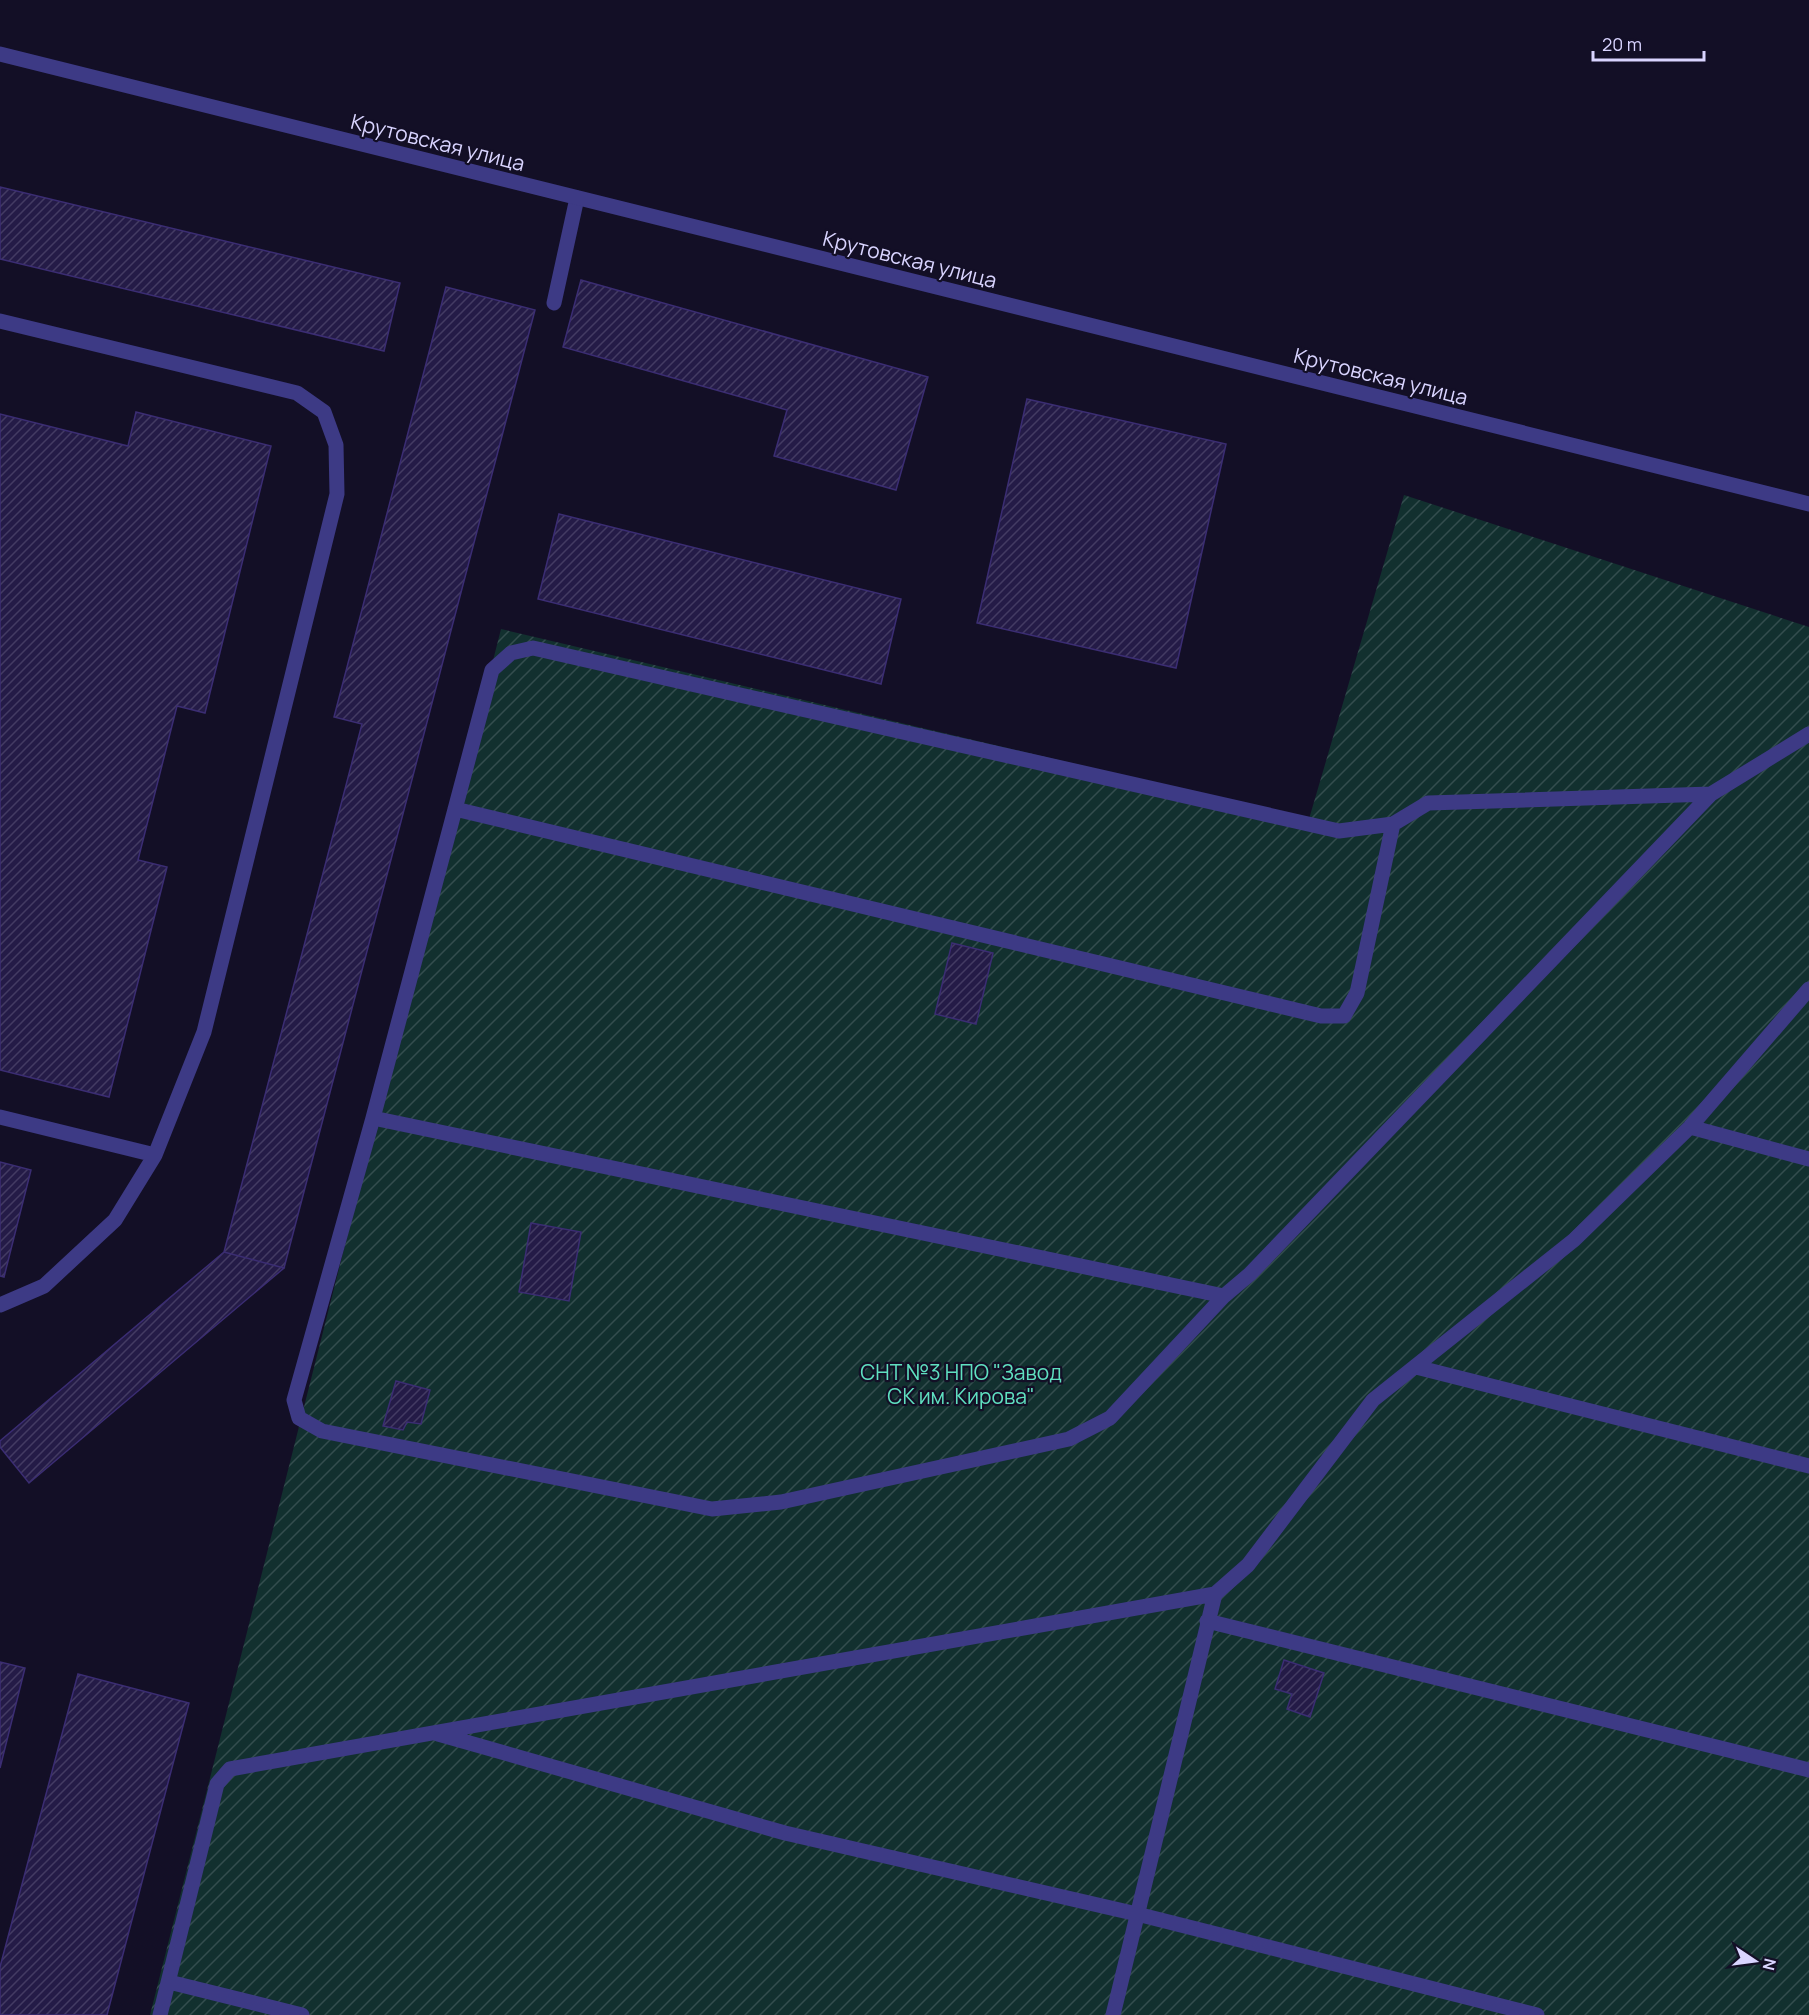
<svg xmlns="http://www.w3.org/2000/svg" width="1809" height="2015" font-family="Manrope,sans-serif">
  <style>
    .garden { fill: url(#garden-furrows) }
    .building { fill: url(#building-hatch); stroke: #3b2d73; stroke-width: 1.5 }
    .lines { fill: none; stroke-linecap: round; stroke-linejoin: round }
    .service { stroke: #3d3a85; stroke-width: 15 }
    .tertiary { stroke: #3d3a85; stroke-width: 15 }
    .labels { text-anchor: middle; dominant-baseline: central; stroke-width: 4.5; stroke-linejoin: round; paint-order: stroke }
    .street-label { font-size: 21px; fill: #d9d4ff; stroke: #130f26 }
    .park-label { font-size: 21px; fill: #5fe0c0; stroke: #130f26 }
  </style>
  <defs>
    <pattern id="garden-furrows" width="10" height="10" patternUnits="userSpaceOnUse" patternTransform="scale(1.5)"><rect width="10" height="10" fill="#12302f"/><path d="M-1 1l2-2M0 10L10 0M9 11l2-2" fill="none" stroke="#344d4e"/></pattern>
    <pattern id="building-hatch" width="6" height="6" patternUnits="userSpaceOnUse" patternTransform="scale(1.5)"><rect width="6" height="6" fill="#241b47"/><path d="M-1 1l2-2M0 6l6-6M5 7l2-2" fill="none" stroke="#433b63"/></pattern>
  </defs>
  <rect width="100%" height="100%" fill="#130f26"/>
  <path class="garden" d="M1404,495L1809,627V2015H150L501,629L1309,819Z"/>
  <path class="building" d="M0,187L400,283L384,351L0,259Z
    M581,280L928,377L896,490L774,456L787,410L563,347Z
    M446,287L535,310L284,1268L224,1252L362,724L334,717Z
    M1027,399L1226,444L1176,668L977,623Z
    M136,412L271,446L205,713L177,706L138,860L167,867L109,1097L0,1070V414L128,446Z
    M559,514L901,599L881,684L538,599Z
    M952,943L993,953L976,1024L935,1014Z
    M0,1162L31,1170L4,1277L0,1276Z
    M531,1223L581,1232L569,1301L519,1292Z
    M224,1252L284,1268L29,1483L0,1447V1441Z
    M396,1381L430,1390L421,1424L407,1422L403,1430L383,1426Z
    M1284,1660L1324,1673L1310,1717L1287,1709L1292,1694L1275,1689Z
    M0,1662L25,1668L0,1768Z
    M78,1674L189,1703L107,2015H0V1967Z"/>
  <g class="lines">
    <path class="service" d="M554,303L577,198
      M0,321L297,393L324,412L336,445L337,494L204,1032L155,1155L115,1220L44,1286L0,1305
      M1711,794L1428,803L1393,824L1339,831L533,648L511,653L492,670L373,1118L294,1400L299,1418L322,1431L712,1509L781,1502L1069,1439L1110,1418L1224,1296L1250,1274L1711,794L1809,734
      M455,809L1321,1016H1344L1357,993L1393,824
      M0,1117L155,1155
      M373,1118L1224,1296
      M1690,1127L1809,1159
      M1416,1367L1809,1466
      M1207,1621L1809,1770
      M438,1734L785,1833L1137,1914L1537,2015
      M169,1982L302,2015
      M160,2015L217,1784L230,1769L1215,1594
      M1113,2015L1215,1594L1248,1565L1373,1400L1574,1240L1690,1127L1809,989"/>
    <path class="tertiary" d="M0,54L1809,504"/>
  </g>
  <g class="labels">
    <g class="street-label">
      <text transform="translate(438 142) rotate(14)">Крутовская улица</text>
      <text transform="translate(910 259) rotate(14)">Крутовская улица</text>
      <text transform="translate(1381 376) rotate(14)">Крутовская улица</text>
    </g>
    <g class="park-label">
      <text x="961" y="1372">СНТ №3 НПО "Завод<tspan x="961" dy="24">СК им. Кирова"</tspan></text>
    </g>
  </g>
  <g transform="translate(1755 1961) rotate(103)" stroke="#130f26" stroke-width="4.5" paint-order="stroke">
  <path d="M0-4.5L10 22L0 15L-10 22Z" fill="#d9d4ff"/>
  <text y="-9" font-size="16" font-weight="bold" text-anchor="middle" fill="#d9d4ff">N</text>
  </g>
  <path d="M1593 51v9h111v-9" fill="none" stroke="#d9d4ff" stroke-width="3"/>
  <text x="1602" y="51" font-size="18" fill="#d9d4ff" stroke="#130f26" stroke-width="4.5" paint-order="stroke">20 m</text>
</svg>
